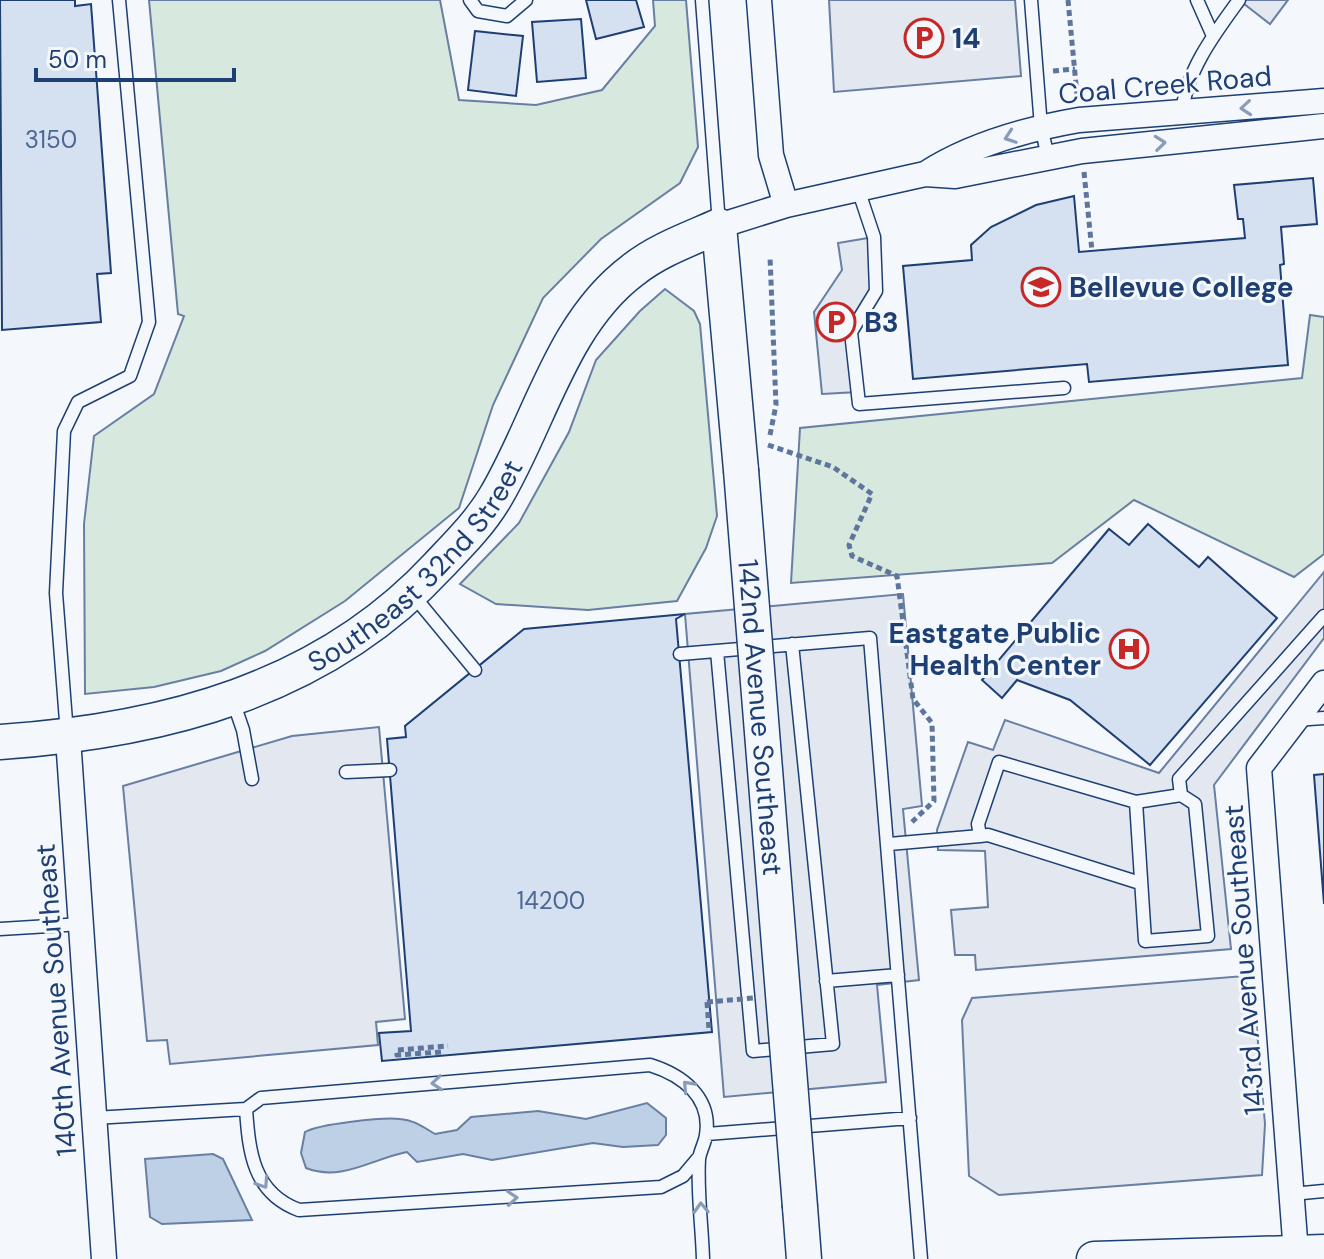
<svg xmlns="http://www.w3.org/2000/svg" width="1324" height="1259" font-family="'DM Sans',sans-serif">
  <style>
    .green { fill: #d7e8df; stroke: #687fa3; stroke-width: 2 }
    .parking { fill: #e3e8f0; stroke: #687fa3; stroke-width: 2 }
    .water { fill: #bed0e5; stroke: #687fa3; stroke-width: 2 }
    .building { fill: #d5e0f0; stroke: #1d3f73; stroke-width: 2 }
    .lines { fill: none; stroke-linecap: round; stroke-linejoin: round }
    .lane-casing { stroke: #1d3f73; stroke-width: 15 }
    .street-casing { stroke: #1d3f73; stroke-width: 27 }
    .secondary-casing { stroke: #1d3f73; stroke-width: 37 }
    .path { stroke: #5e769c; stroke-width: 5; stroke-dasharray: 6 4; stroke-linecap: butt }
    .lane { stroke: #f4f7fb; stroke-width: 12 }
    .street { stroke: #f4f7fb; stroke-width: 24 }
    .secondary { stroke: #f4f7fb; stroke-width: 34 }
    .secondary-bridge-casing { stroke: #1d3f73; stroke-width: 37; stroke-linecap: butt }
    .path-bridge { stroke: #5e769c; stroke-width: 5; stroke-dasharray: 6 4; stroke-linecap: butt }
    .secondary-bridge { stroke: #f4f7fb; stroke-width: 34 }
    .oneway { stroke: #889bb7 }
    .labels { text-anchor: middle; dominant-baseline: central; stroke-width: 6; stroke-linejoin: round; paint-order: stroke }
    .number-label { font-size: 24px; fill: #4b6792 }
    .poi-label { font-size: 28px; font-weight: bold; fill: #1d3f73; stroke: #f4f7fb; text-anchor: start }
    .street-label { font-size: 28px; fill: #1d3f73; stroke: #f4f7fb }
  </style>
  <rect width="100%" height="100%" fill="#f4f7fb"/>
  <path class="green" d="M149,0H440L459,100L536,105L602,90L655,26L653,0H686L698,147L680,183L601,239L543,298L493,405L459,508L345,601L265,651L221,671L154,687L85,694L84,524L94,436L154,394L184,316L178,314Z
    M665,289L694,311L700,324L717,516L706,548L677,601L588,610L496,604L460,584L519,523L569,432L596,360L640,311Z
    M1310,315L1324,317V554L1294,577L1134,500L1052,563L791,583L800,428L1302,378Z"/>
  <path class="parking" d="M829,0H1015L1021,76L834,92Z
    M1239,0H1288L1270,24Z
    M874,237L876,291L851,333L858,392L822,394L814,312L842,270L838,243Z
    M1324,572V638L1214,785L1231,949L976,970L975,955H955L951,910L988,907L985,851L938,850L937,830L968,742L993,750L1005,720L1159,773Z
    M903,594L922,806L903,809L919,980L877,985L886,1082L724,1097L685,614Z
    M379,727L405,1019L376,1022L378,1045L170,1064L167,1040L147,1041L123,786L292,736Z
    M1244,976L1256,1019L1265,1124L1262,1175L999,1195L969,1176L962,1020L972,998Z"/>
  <path class="water" d="M647,1103L666,1118V1135L658,1145L623,1147L593,1143L492,1160L463,1154L417,1162L407,1152C371,1159 342,1182 306,1168L301,1153L305,1132C319,1124 383,1117 400,1119C414,1120 423,1127 435,1134L457,1130L471,1117L538,1111L586,1119Z
    M213,1154L223,1159L252,1220L162,1224L150,1217L145,1159Z"/>
  <path class="building" d="M0,0H75V6L91,4L111,273L97,274L101,322L2,330Z
    M586,0H636L644,27L596,39Z
    M581,19L586,78L537,82L532,22Z
    M475,31L523,36L516,96L468,90Z
    M1313,178L1317,224L1281,227L1284,264L1280,265L1288,365L1089,382L1087,364L913,379L903,266L972,260L971,245L991,227L1036,205L1074,196L1079,252L1245,238L1243,219H1238L1234,185Z
    M1148,524L1199,567L1208,557L1277,618L1150,765L1070,700L1017,680L1002,698L982,680L1109,529L1129,545Z
    M685,614L676,619L712,1032L382,1061L379,1033L411,1031L387,739L406,737L405,726L524,629Z
    M1324,774V904L1314,775Z"/>
  <g class="lines">
    <g class="lane-casing">
      <path id="lane" d="M470,0L478,11L507,16L526,0
        M702,0L719,224
        M1031,0L1041,127L1048,157
        M1197,0L1213,36
        M1182,113C1186,71 1215,33 1239,0
        M858,189L874,237L876,291L851,332L859,404L1064,388
        M413,595L475,670
        M717,651L753,1051L833,1044L792,644
        M680,654L870,638L921,1259
        M233,701L243,730L252,779
        M1295,720L1324,718
        M67,734L56,593L64,431L78,402L130,376L149,322L119,0
        M346,772L390,770
        M1181,795L1179,779L1324,616
        M980,836L988,835L1140,883
        M889,844L980,836L978,824L999,762L1136,802L1181,795L1195,804L1208,936L1145,941L1136,802
        M0,929L82,924
        M826,981L898,975
        M246,1109C249,1152 253,1193 299,1210L661,1187L683,1176L699,1157
        M94,1118L246,1109L261,1098L650,1065C682,1075 712,1097 706,1135C705,1143 700,1151 699,1159C697,1192 702,1226 703,1259
        M707,1134L910,1118
        M1292,1194L1324,1191"/>
    </g>
    <g class="street-casing">
      <path id="street" d="M759,0L771,155L786,205
        M925,174C970,145 1027,129 1079,120L1324,101
        M719,226L786,205L925,174L955,176L1082,151L1324,126
        M68,738L104,1259
        M1296,1253L1259,768L1324,683"/>
    </g>
    <g class="secondary-casing">
      <g id="secondary">
        <path id="s1" d="M0,742C163,731 323,690 438,566C459,544 481,522 496,496C540,422 561,324 633,270C658,250 690,239 719,226L741,470"/>
        <path d="M800,1207L804,1259"/>
        <path d="M1094,1259L1324,1252"/>
      </g>
    </g>
    <path class="path" d="M1068,0L1077,95
      M1053,71L1075,69
      M1084,172L1092,251
      M770,435L776,405L770,257
      M768,445L833,467L872,494L849,545L852,556L897,576L913,699L932,723L934,801L912,822
      M707,1002L709,1030
      M441,1052L397,1055V1050L448,1046"/>
    <use href="#lane" class="lane"/>
    <use href="#street" class="street"/>
    <use href="#secondary" class="secondary"/>
    <g class="secondary-bridge-casing">
      <g id="secondary-bridge">
        <path id="s2" d="M741,470L800,1207"/>
      </g>
    </g>
    <path class="path-bridge" d="M707,1002L754,998"/>
    <use href="#secondary-bridge" class="secondary-bridge"/>
  </g>
  <defs><path id="oneway-chevron" d="M-2-3.5L2.5 0L-2 3.5" fill="none" stroke-width="1.6" stroke-linecap="round" stroke-linejoin="round" transform="scale(2)"/></defs>
  <g class="oneway">
    <use href="#oneway-chevron" transform="translate(1246 108) rotate(175)"/>
    <use href="#oneway-chevron" transform="translate(1010 137) rotate(161)"/>
    <use href="#oneway-chevron" transform="translate(1160 143) rotate(-6)"/>
    <use href="#oneway-chevron" transform="translate(437 1083) rotate(175)"/>
    <use href="#oneway-chevron" transform="translate(688 1086) rotate(-133)"/>
    <use href="#oneway-chevron" transform="translate(263 1183) rotate(57)"/>
    <use href="#oneway-chevron" transform="translate(512 1198) rotate(-4)"/>
    <use href="#oneway-chevron" transform="translate(701 1208) rotate(-92)"/>
  </g>
  <defs>
    <g id="parking-ring" transform="scale(2)"><circle r="9.5" fill="#f4f7fb" stroke="#c62828" stroke-width="1.5"/><path d="M-3.5-5.5H1a3.5 3.5 0 0 1 0 7H-1V5.5H-3.5ZM-1-3.4V-.6H.8a1.4 1.4 0 0 0 0-2.8Z" fill="#c62828"/></g>
    <g id="university-ring" transform="scale(2)"><circle r="9.5" fill="#f4f7fb" stroke="#c62828" stroke-width="1.5"/><path d="M0-5L7-2L0 1L-7-2ZM-4 1L0 2.5L4 1V4Q0 6-4 4Z" fill="#c62828"/></g>
    <g id="hospital-ring" transform="scale(2)"><circle r="9.5" fill="#f4f7fb" stroke="#c62828" stroke-width="1.5"/><path d="M-5-5h3v3.5h4V-5h3V5h-3V1.5h-4V5h-3Z" fill="#c62828"/></g>
  </defs>
  <g fill-rule="evenodd">
    <use href="#parking-ring" x="924" y="38"/>
    <use href="#university-ring" x="1041" y="287"/>
    <use href="#parking-ring" x="836" y="322"/>
    <use href="#hospital-ring" x="1129" y="649"/>
  </g>
  <g class="labels">
    <g class="number-label">
      <text x="51" y="139">3150</text>
      <text x="551" y="900">14200</text>
    </g>
    <g class="poi-label">
      <text x="952" y="38">14</text>
      <text x="1069" y="287">Bellevue College</text>
      <text x="864" y="322">B3</text>
      <text x="1101" y="633" text-anchor="end">Eastgate Public<tspan x="1101" dy="32">Health Center</tspan></text>
    </g>
    <g class="street-label">
      <text transform="translate(1165 85) rotate(-5)">Coal Creek Road</text>
      <text stroke="none"><textPath href="#s1" startOffset="468">Southeast 32nd Street</textPath></text>
      <text stroke="none"><textPath href="#s2" startOffset="248">142nd Avenue Southeast</textPath></text>
      <text transform="translate(1244 960) rotate(-94)">143rd Avenue Southeast</text>
      <text transform="translate(56 1000) rotate(-94)">140th Avenue Southeast</text>
    </g>
  </g>
  <path d="M36 68v12h198v-12" fill="none" stroke="#1d3f73" stroke-width="4"/>
  <text x="48" y="68" font-size="24" fill="#1d3f73" stroke="#f4f7fb" stroke-width="6" paint-order="stroke">50 m</text>
</svg>
